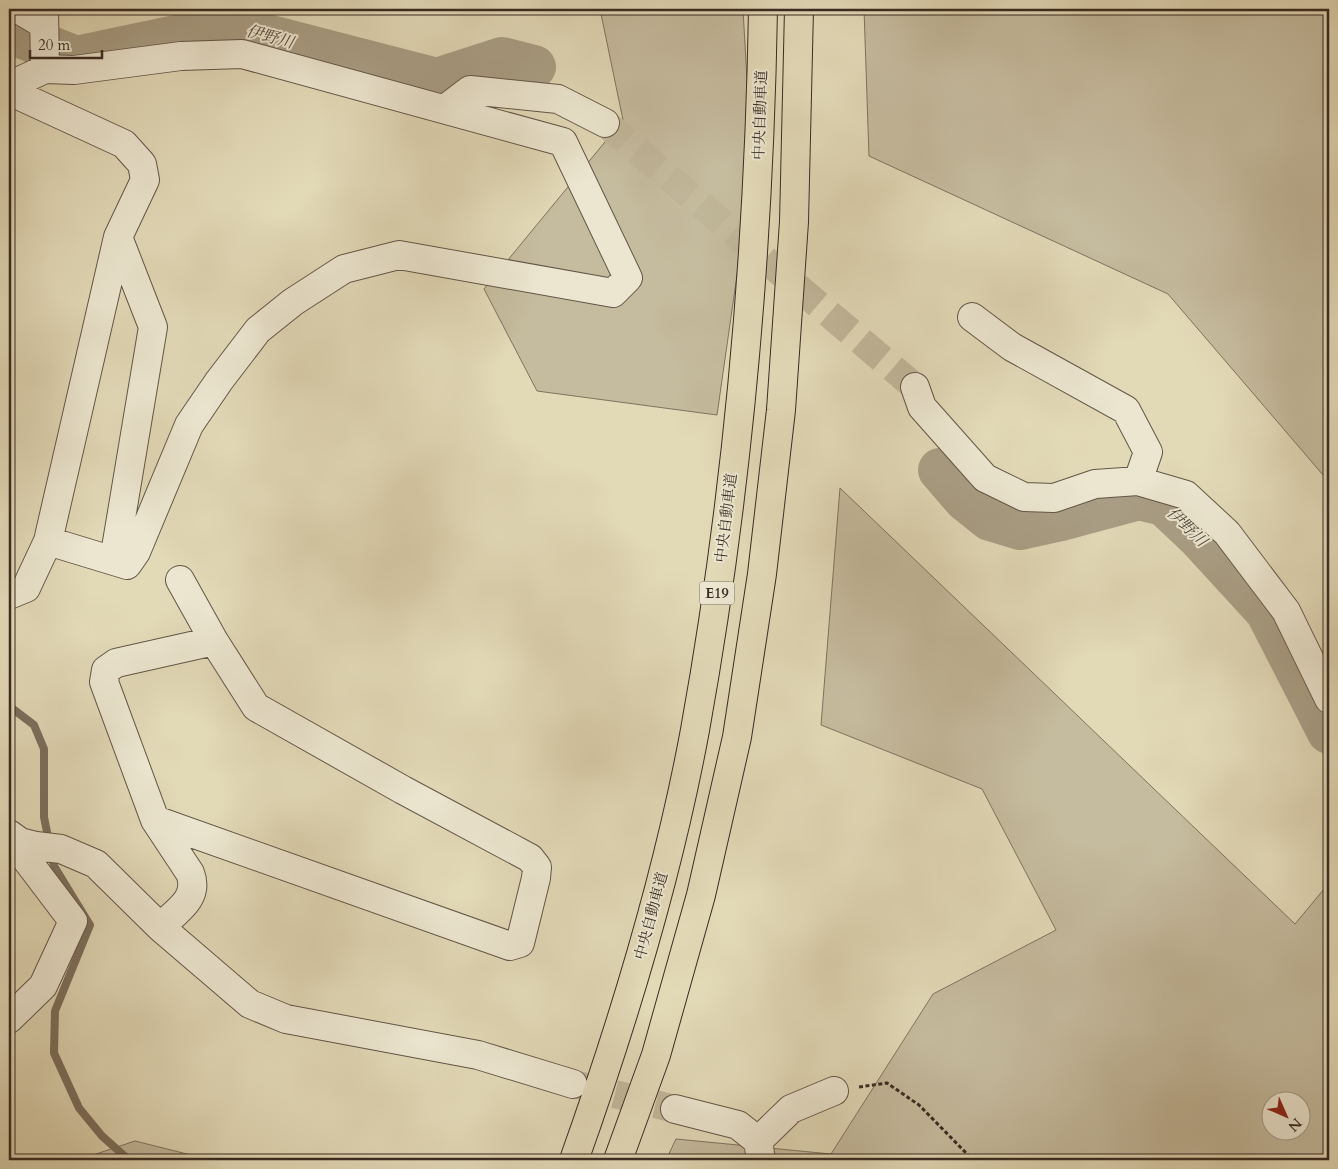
<svg xmlns="http://www.w3.org/2000/svg" width="1338" height="1169" font-family="Cardo,'Noto Serif JP',serif">
  <style>
    .green { fill: #c5bb9e; stroke: #7f7360; fill-rule: evenodd }
    .lines { fill: none; stroke-linecap: round; stroke-linejoin: round }
    .stream { stroke: #7c705e; stroke-width: 8 }
    .river { stroke: #a99e85; stroke-width: 44 }
    .minor-tunnel { stroke: #c0b699; stroke-width: 28; stroke-dasharray: 28 14; stroke-linecap: butt }
    .minor-casing { stroke: #635648; stroke-width: 30 }
    .highway-casing { stroke: #392b23; stroke-width: 30 }
    .path { stroke: #392b23; stroke-width: 3; stroke-dasharray: 4 2.5; stroke-linecap: butt }
    .minor { stroke: #ece6d0; stroke-width: 28 }
    .highway { stroke: #e2d9b7; stroke-width: 28 }
    .labels { text-anchor: middle; dominant-baseline: central; stroke-width: 4; stroke-linejoin: round; paint-order: stroke }
    .shield { fill: #ece6d0; stroke: #6f6357; stroke-width: 1 }
    .shield-label { font-size: 14px; font-weight: bold; fill: #392b23 }
    .street-label { font-size: 15px; fill: #392b23; stroke: #ece6d0 }
    .water-label { font-size: 16px; font-style: italic; fill: #55483c; stroke: #ece6d0 }
  </style>
  <rect width="100%" height="100%" fill="#e2d9b7"/>
  <filter id="stains"><feTurbulence type="fractalNoise" baseFrequency=".004" numOctaves="4"/><feColorMatrix values="0 0 0 0 .2 0 0 0 0 .09 0 0 0 0 .02 0 0 0 .5 -.17"/></filter>
  <radialGradient id="worn" r=".72"><stop offset=".6" stop-color="#630" stop-opacity="0"/><stop offset="1" stop-color="#630" stop-opacity=".3"/></radialGradient>
  <path class="green" d="M600,9H743L752,170L717,415L537,391L484,289L623,120Z
    M864,9H1329V482L1168,294L869,156Z
    M840,488L1295,924L1329,883V1160H666L676,1139L831,1154L933,994L1056,930L982,789L821,725ZM1270,1102H1300V1132H1270Z
    M135,1141L211,1160H78Z"/>
  <g class="lines">
    <path class="stream" d="M9,706L34,725L44,749V817L49,842
      M51,853L54,866L90,925L55,1011L54,1053L79,1108L102,1136L129,1160"/>
    <path class="river" d="M9,27L18,35L76,58L228,26L437,80L502,59L534,67
      M940,470L965,499L990,519L1020,528L1061,519L1139,498L1164,504L1200,538L1267,611L1329,732"/>
    <path class="minor-tunnel" d="M605,123L915,387
      M574,1084L675,1109"/>
    <g class="minor-casing">
      <path id="minor" d="M18,9L43,24
        M44,9L45,69
        M9,86L45,69L74,70L181,56L242,54L563,142L628,278L613,293L399,255L344,269L293,302L258,330L219,381L189,425L136,552L127,565L48,541
        M9,91L124,144L142,164L145,180L118,237L48,541L26,588L9,595
        M445,109L470,90L558,99L605,123
        M972,317L1012,347L1126,410L1148,452L1138,481
        M915,387L922,407L985,478L1024,497L1054,498L1095,484L1138,481L1186,495L1227,533L1286,611L1329,699
        M114,560L153,327L118,237
        M155,820L510,946L520,943L536,878L537,867L530,858L403,790L256,707L214,641L180,580
        M9,834L20,842L36,846L61,849L96,864L160,927L250,1004L286,1019L478,1055L573,1084
        M160,927C177,911 200,898 190,873L155,820L104,682L106,670L116,663L214,641
        M9,1019L43,986L73,921L26,859L20,842
        M675,1109L738,1125L758,1141L761,1160
        M758,1141L791,1109L834,1091"/>
    </g>
    <g class="highway-casing">
      <path id="highway" d="M574,1160C624,1020 668,876 695,730C738,492 759,250 763,9
        M618,1160L656,1055L701,895L737,737L762,574L781,410L794,222L799,9"/>
    </g>
    <path class="path" d="M859,1087L887,1083L919,1105L973,1160"/>
    <use href="#minor" class="minor"/>
    <use href="#highway" class="highway"/>
  </g>
  <g class="labels">
    <rect class="shield" x="699.5" y="581.5" width="35" height="23" rx="4"/>
    <g class="shield-label">
      <text x="717" y="593">E19</text>
    </g>
    <g class="street-label">
      <text transform="translate(760 115) rotate(-88)">中央自動車道</text>
      <text transform="translate(726 518) rotate(-83)">中央自動車道</text>
      <text transform="translate(651 916) rotate(-75)">中央自動車道</text>
    </g>
    <g class="water-label">
      <text transform="translate(270 37) rotate(15)">伊野川</text>
      <text transform="translate(1187 527) rotate(44)">伊野川</text>
    </g>
  </g>
  <rect width="1338" height="1169" fill="none" stroke="#e2d9b7" stroke-width="30"/>
  <rect x="10" y="10" width="1318" height="1149" fill="none" stroke="#392b23" stroke-width="2.5"/>
  <rect x="15" y="15" width="1308" height="1139" fill="none" stroke="#392b23"/>
  <g transform="translate(1286 1116) rotate(135)"><circle r="24" fill="#ece6d0" stroke="#a49b8b"/>
  <path d="M0-4L9 19L0 12L-9 19Z" fill="#8f2418"/>
  <text y="-8" font-size="14" font-weight="bold" text-anchor="middle" fill="#392b23">N</text>
  </g>
  <path d="M30 50v8h72v-8" fill="none" stroke="#392b23" stroke-width="2.5"/>
  <text x="38" y="50" font-size="15" fill="#392b23" stroke="#ece6d0" stroke-width="4" paint-order="stroke">20 m</text>
  <rect width="100%" height="100%" filter="url(#stains)"/>
  <rect width="100%" height="100%" fill="url(#worn)"/>
</svg>
